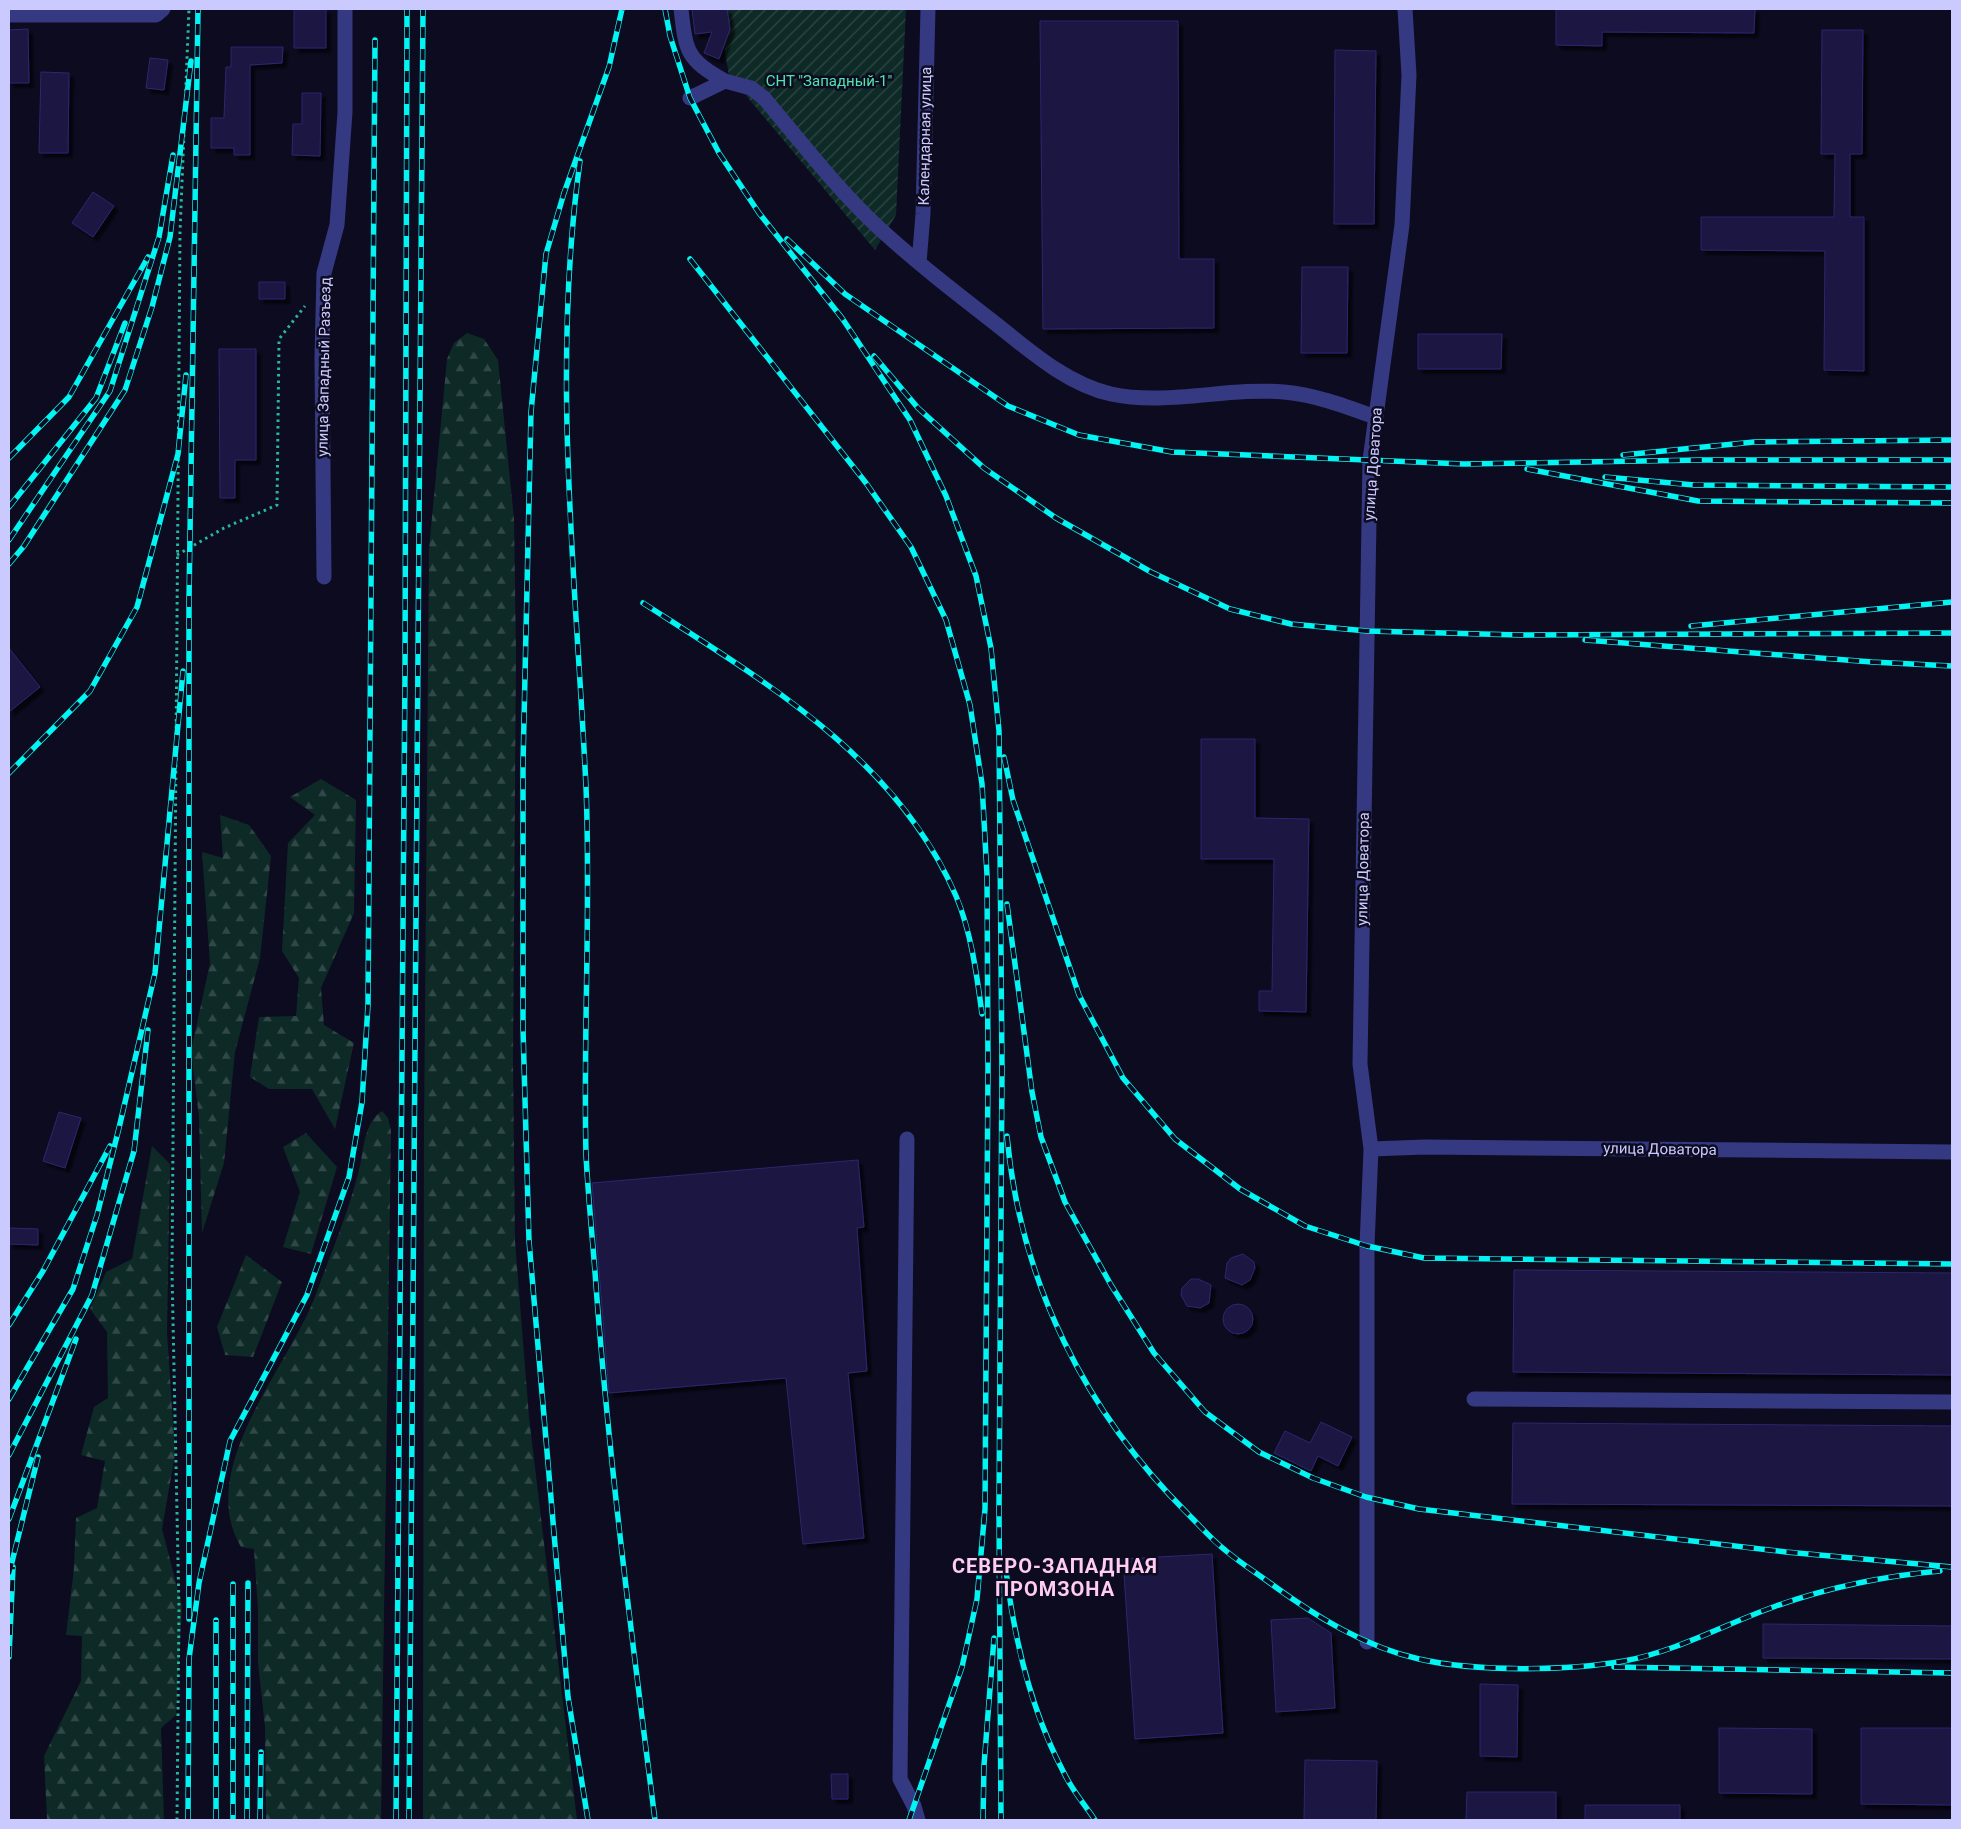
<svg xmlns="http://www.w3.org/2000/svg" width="1961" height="1829" font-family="Roboto,sans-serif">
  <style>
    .forest { fill: url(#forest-firs) }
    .garden { fill: url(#garden-furrows) }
    .building { fill: #1a1642; stroke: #2d276f; filter: url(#shadow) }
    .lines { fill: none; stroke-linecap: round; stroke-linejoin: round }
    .path { stroke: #26b79e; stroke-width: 3; stroke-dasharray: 2.5 4; stroke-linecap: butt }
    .minor { stroke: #343982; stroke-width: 15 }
    .rail-casing { stroke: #00f5f3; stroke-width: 5.5 }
    .rail { stroke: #0d0b20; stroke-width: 4; stroke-dasharray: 11; stroke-linecap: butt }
    .labels { text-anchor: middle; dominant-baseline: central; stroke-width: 5; stroke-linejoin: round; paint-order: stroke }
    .park-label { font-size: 15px; fill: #50e5af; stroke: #0d0b20 }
    .street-label { font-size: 15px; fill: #cbcaff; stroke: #0d0b20 }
    .district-label { font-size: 20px; font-weight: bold; letter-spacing: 1px; fill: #ffccf2; stroke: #0d0b20 }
  </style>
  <defs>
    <pattern id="forest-firs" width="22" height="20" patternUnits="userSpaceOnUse" patternTransform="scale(1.25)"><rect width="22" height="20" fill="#0e2a26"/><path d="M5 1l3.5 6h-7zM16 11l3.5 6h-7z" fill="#304847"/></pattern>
    <pattern id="garden-furrows" width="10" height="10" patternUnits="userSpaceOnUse" patternTransform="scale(1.25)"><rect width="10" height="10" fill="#0e2a26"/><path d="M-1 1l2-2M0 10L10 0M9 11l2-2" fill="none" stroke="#304847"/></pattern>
    <filter id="shadow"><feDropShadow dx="4.5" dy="4.5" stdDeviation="1" flood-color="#0009"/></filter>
  </defs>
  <rect width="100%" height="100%" fill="#0d0b20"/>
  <path class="forest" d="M467,333L484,339L498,360L514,519L516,652L513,1061L515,1241L529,1417L577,1820H423L424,1130L429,549L447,359L454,343Z
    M321,779L356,800L354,913L321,988L324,1025L354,1043L335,1129L312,1089H269L250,1077L259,1017L296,1016L299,978L282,951L288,843L315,815L290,797Z
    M220,815L249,825L271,856L260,958L235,1052L224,1163L202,1233L199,1117L191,1051L210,963L202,852L223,858Z
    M382,1111L388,1118L391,1131L381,1820H266L265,1727L258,1663V1610L254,1549L241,1547C194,1468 290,1366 316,1294C332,1250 351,1207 361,1161C364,1144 366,1121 382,1111Z
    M306,1133L337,1167L311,1254L283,1247L300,1192L283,1147Z
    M152,1146L170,1164L167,1332L175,1454L162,1529L182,1606L176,1715L161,1728L164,1820H47L44,1756L81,1681L82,1636L66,1635L74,1568L76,1518L97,1508L105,1461L81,1455L94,1407L108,1398L107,1332L90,1309L106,1272L132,1259Z
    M246,1255L282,1282L253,1357L225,1355L217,1327Z"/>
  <path class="garden" d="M717,9H906L896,215L875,250L729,75Z"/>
  <path class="building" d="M294,9H326V48H294Z
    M692,9H727L730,29L719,59L704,53L712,32L695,34Z
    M1556,9H1755L1754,33L1602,32V46L1556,45Z
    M1040,21H1178L1179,259H1214V328L1043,329Z
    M28,29L29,83H9V30Z
    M1822,30H1863L1862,154H1850V217H1864V371L1824,370L1825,251L1701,250V217H1834L1835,154H1821Z
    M231,47H283L282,63L250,65V155H234V148H211V118H224L226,67H231Z
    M1335,50L1376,51L1374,224H1334Z
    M150,58L168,60L164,90L146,88Z
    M41,72L69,73L68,153H39Z
    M302,93H321L320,156L292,155L293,124H302Z
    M93,192L114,206L93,237L72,223Z
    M1302,267H1348L1347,353H1301Z
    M259,282H285V299H259Z
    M1418,334H1502L1501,369H1418Z
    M219,349H256V460H235V498H220Z
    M9,648L40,687L9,712Z
    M1201,739H1255V818L1309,819L1306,1012L1259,1011V991H1272L1274,859H1201Z
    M59,1112L81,1118L65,1168L43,1161Z
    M858,1160L864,1227L857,1228L867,1371L848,1373L864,1538L803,1544L786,1378L609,1393L592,1183Z
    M9,1228L38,1229V1245L9,1244Z
    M1243,1254L1254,1262L1255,1268L1250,1280L1242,1285L1225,1278L1227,1263L1231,1258Z
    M1514,1270L1952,1273V1375L1513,1372Z
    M1191,1279H1198L1211,1285L1209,1303L1200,1308L1187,1306L1181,1295L1182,1288Z
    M1223 1319a15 15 0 1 1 30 0a15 15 0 1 1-30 0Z
    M1321,1422L1352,1437L1338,1466L1318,1456L1311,1471L1274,1453L1285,1431L1310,1443Z
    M1513,1423L1952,1426V1506L1512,1504Z
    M1212,1554L1223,1733L1135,1739L1123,1559Z
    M1308,1618L1331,1633L1335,1708L1276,1712L1271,1620Z
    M1763,1624L1952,1626V1659L1763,1658Z
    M1480,1684L1518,1685L1517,1757L1480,1756Z
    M1719,1728L1812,1729V1794L1719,1793Z
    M1861,1728H1952V1805L1861,1804Z
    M1305,1760L1377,1761L1376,1820H1304Z
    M831,1774H848V1799H832Z
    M1467,1792H1556V1820H1466Z
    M1585,1805H1680V1820H1585Z"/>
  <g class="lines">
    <path class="path" d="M177,555L224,528L277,505L279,339L305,306
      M177,1820L179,1609L172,1272L180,232L189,9"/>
    <path class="minor" d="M681,9C686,52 686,59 725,81
      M9,15H156L163,9
      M690,98L725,81L751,88L764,98C801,142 837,189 879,228C916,262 956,293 996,324C1030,351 1067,384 1111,394C1167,406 1227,387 1284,392C1316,395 1345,406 1375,417
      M919,263L923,214L928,9
      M324,577L322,358L324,273L337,225L345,112V9
      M907,1139L900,1779L914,1806L918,1820
      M1371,1149L1425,1147L1952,1152
      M1474,1399L1952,1402
      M1367,1642V1246L1371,1149L1360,1064L1370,460L1402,225L1409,75L1405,9"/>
    <g class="rail-casing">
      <path id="rail" d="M665,9L670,36L690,98L719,153L759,213L842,318L910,420L946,496L976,576L991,648L999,731L1002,1069L999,1509L1001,1820
        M580,161C551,370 576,578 586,787C591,910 583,1033 586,1155C588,1194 592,1233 595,1272C608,1455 632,1638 655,1820
        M787,239L845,294L1008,406L1079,435L1172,452L1464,464L1702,460H1952
        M690,259L866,483L911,547L946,620L970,705L982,784L987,875L988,1068L985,1509L977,1599L962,1667L909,1820
        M874,356L918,408L984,468L1056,518L1151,572L1230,609L1291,624L1367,631L1520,635L1952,633
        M1623,455L1754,442L1952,440
        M9,458L69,397L148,257
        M1527,469L1698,501L1952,503
        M1605,477L1694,485L1952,487
        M9,507L96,398L125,323
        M9,540L110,391L159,237L173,155
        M9,564L24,546L125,390L152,307L170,237L191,61
        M643,603C764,681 897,758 956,896C971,931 977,976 982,1014
        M1691,626L1952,602
        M1585,640L1872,662L1952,666
        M1004,757L1013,800L1079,995L1123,1078L1175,1139L1240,1189L1305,1226L1367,1246L1424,1258L1952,1264
        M9,773L90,691L137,607L178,454L186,375
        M1007,904L1032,1092L1041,1137L1065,1202L1111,1285L1154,1353L1205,1412L1259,1452L1313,1478L1366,1497L1419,1509L1786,1552L1952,1567
        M1007,1136C1020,1282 1086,1413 1189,1515C1201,1527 1212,1540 1225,1550C1239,1562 1255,1572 1270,1583C1315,1616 1365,1647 1419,1659C1475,1672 1568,1671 1624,1661C1678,1651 1725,1624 1776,1606C1830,1587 1883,1576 1940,1571
        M9,1325L43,1271L110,1146
        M9,1399L73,1289L97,1215L119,1128L155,973L183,671
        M9,1455L92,1295L134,1151L148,1030
        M9,1519L76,1339
        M1005,1562C1013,1635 1029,1707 1064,1773C1072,1790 1085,1805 1095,1820
        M9,1574L38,1457
        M233,1584V1820
        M189,1619V601L198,9
        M9,1657L13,1567
        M1614,1667L1952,1673
        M188,1820L189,1659L199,1583L230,1441L307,1295L349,1177L362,1102L368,1005L375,40
        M216,1820V1620
        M247,1820L248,1583
        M260,1820L261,1752
        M396,1820L405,670L407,9
        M409,1820L423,9
        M588,1820L568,1697L529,1241L523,1029V764L531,412L546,254L564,193L609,67L622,9
        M983,1820L984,1765L994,1638"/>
    </g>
    <use href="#rail" class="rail"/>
  </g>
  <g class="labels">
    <g class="park-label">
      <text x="829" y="81">СНТ "Западный-1"</text>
    </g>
    <g class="street-label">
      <text transform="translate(925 136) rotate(-89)">Календарная улица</text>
      <text transform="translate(324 367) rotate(-89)">улица Западный Разъезд</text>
      <text transform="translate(1373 464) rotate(-86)">улица Доватора</text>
      <text transform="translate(1363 869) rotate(-89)">улица Доватора</text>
      <text transform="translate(1660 1149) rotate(1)">улица Доватора</text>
    </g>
    <g class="district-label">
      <text x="1055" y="1566">СЕВЕРО-ЗАПАДНАЯ<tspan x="1055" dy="23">ПРОМЗОНА</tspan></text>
    </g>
  </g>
  <rect width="1961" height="1829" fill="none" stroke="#cbcaff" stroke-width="20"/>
</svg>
